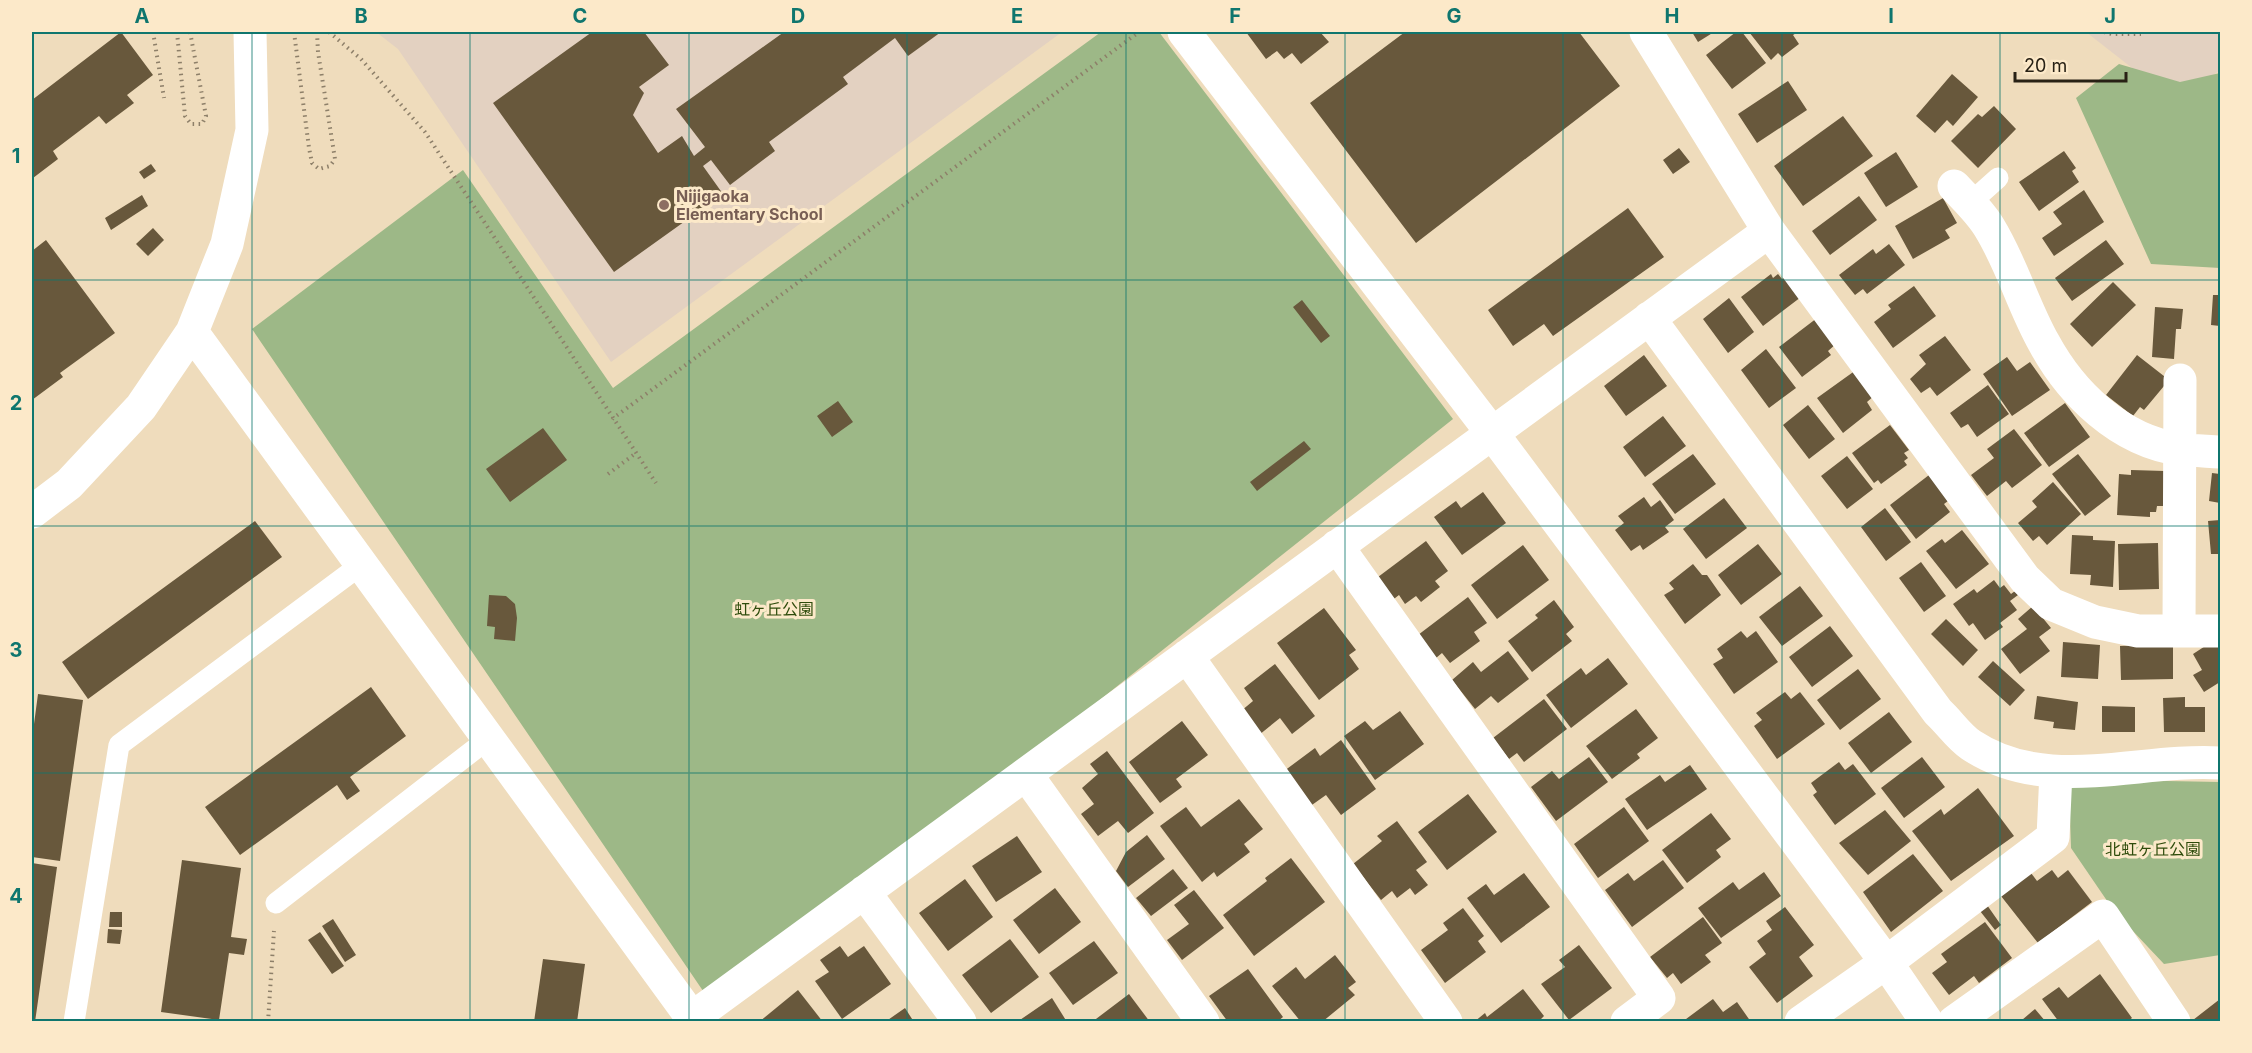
<svg xmlns="http://www.w3.org/2000/svg" width="2252" height="1053" font-family="Inter,'Noto Sans JP',sans-serif">
  <style>
    .education { fill: #e3d1c1 }
    .green { fill: #9db887 }
    .building { fill: #68583c }
    .lines { fill: none; stroke-linecap: round; stroke-linejoin: round }
    .path { stroke: #8d7f69; stroke-width: 4; stroke-dasharray: 1.5 4.5; stroke-linecap: butt }
    .service { stroke: #fff; stroke-width: 21 }
    .minor { stroke: #fff; stroke-width: 33 }
    .tertiary { stroke: #fff; stroke-width: 33 }
    .grid { fill: none; stroke: #0f766e; stroke-width: 1.5; stroke-opacity: 0.55 }
    .education-dot { fill: #8d6e63; stroke: #fce9c9; stroke-width: 2 }
    .labels { text-anchor: middle; dominant-baseline: central; stroke-width: 6; stroke-linejoin: round; paint-order: stroke }
    .education-label { font-size: 16px; font-weight: bold; fill: #785e54; stroke: #fce9c9; text-anchor: start }
    .park-label { font-size: 16px; fill: #2f4c0c; stroke: #fce9c9 }
    .neatline { fill: none; stroke: #0f766e; stroke-width: 2 }
    .grid-label { font-size: 20px; text-anchor: middle; font-weight: bold; fill: #0f766e }
  </style>
  <rect width="100%" height="100%" fill="#efdcbc"/>
  <path class="education" d="M376,32H1062L611,362L398,49Z
    M2086,32H2220V70L2177,103Z"/>
  <path class="green" d="M1101,32H1159L1453,419L714,1007L252,329L463,170L613,388Z
    M2119,64L2180,82L2220,73V268L2151,264L2076,98Z
    M2167,781L2220,782V955L2164,964L2114,911L2071,848L2069,783Z"/>
  <path class="building" d="M121,32L153,75L127,95L134,103L106,124L99,116L53,151L58,159L33,178L32,100Z
    M592,32H644L669,65L639,87L644,93L633,115L658,153L682,136L694,156L705,147L676,109L784,32H941L908,56L895,38L843,77L848,84L769,142L775,151L730,185L711,160L703,166L723,194L614,272L493,103Z
    M1246,32H1320L1329,42L1301,64L1292,53L1284,59L1277,51L1266,59Z
    M1405,32H1579L1620,86L1416,243L1310,103Z
    M1692,32H1714L1698,42Z
    M1736,32H1742L1766,63L1732,89L1706,55Z
    M1749,32H1798L1793,35L1799,44L1782,57L1778,53L1771,60Z
    M1952,74L1978,97L1953,126L1947,120L1935,133L1916,116Z
    M1788,81L1807,110L1757,143L1738,114Z
    M1994,106L2016,129L1978,168L1951,141L1978,114L1982,117Z
    M1843,116L1873,156L1803,206L1774,166Z
    M1679,148L1690,162L1673,174L1663,160Z
    M2064,151L2076,168L2072,171L2079,182L2039,211L2019,182Z
    M1896,152L1918,187L1886,207L1864,173Z
    M151,164L156,171L144,179L139,172Z
    M2084,190L2104,222L2054,256L2042,238L2062,224L2053,212Z
    M142,195L148,206L111,230L105,218Z
    M1859,196L1877,220L1830,255L1812,231Z
    M1943,198L1957,223L1945,230L1950,238L1913,259L1895,226Z
    M1628,208L1664,257L1553,336L1544,324L1513,346L1488,310Z
    M153,228L164,240L148,256L136,244Z
    M46,240L115,333L60,373L63,377L32,400V251Z
    M2106,240L2124,264L2072,301L2055,278Z
    M1889,244L1905,265L1867,294L1863,289L1855,295L1839,275L1873,249L1876,254Z
    M1771,274L1773,278L1778,274L1782,279L1786,276L1801,297L1763,326L1741,297Z
    M2113,282L2136,305L2092,347L2070,324Z
    M1914,286L1936,316L1893,348L1874,322L1891,309L1888,305Z
    M2213,295H2220V326L2211,325Z
    M1729,298L1754,332L1728,353L1703,319Z
    M1302,300L1330,336L1321,343L1293,307Z
    M2155,307L2183,309L2181,329H2176L2174,359L2152,357Z
    M1817,318L1836,344L1828,351L1831,355L1802,377L1779,347Z
    M1945,336L1971,370L1937,396L1930,387L1921,393L1910,379L1926,364L1919,355Z
    M1766,349L1796,388L1769,408L1741,370Z
    M1644,355L1667,386L1626,416L1604,386Z
    M2137,355L2169,380L2144,410L2140,407L2133,416L2106,395Z
    M2007,357L2017,371L2030,362L2050,390L2012,416L1983,374Z
    M1856,370L1875,395L1867,402L1872,410L1843,433L1817,398Z
    M1988,385L2009,414L1977,437L1968,424L1961,428L1950,413Z
    M838,401L853,422L832,437L817,416Z
    M2065,403L2090,437L2049,467L2024,433Z
    M1808,405L1835,439L1809,459L1783,425Z
    M1663,416L1686,446L1645,477L1623,447Z
    M1890,425L1909,450L1904,453L1908,458L1904,461L1907,465L1881,484L1878,480L1874,483L1852,453Z
    M543,428L567,460L510,502L486,469Z
    M2014,429L2042,465L2012,488L2006,481L1987,496L1971,475L1994,458L1987,449Z
    M1304,441L1311,449L1257,491L1250,482Z
    M1693,454L1716,484L1675,514L1652,484Z
    M2078,454L2111,496L2085,516L2052,474Z
    M1847,456L1873,489L1847,509L1821,476Z
    M2131,470L2165,471L2163,506H2157L2156,512H2150V517L2117,515L2119,474L2131,475Z
    M2212,473L2220,474V503L2209,501Z
    M1929,475L1948,501L1944,504L1950,512L1916,539L1890,505Z
    M2053,482L2081,514L2047,545L2039,536L2033,541L2018,523L2037,507L2032,501Z
    M1483,492L1506,523L1462,555L1434,517L1456,501L1461,508Z
    M1644,497L1651,507L1660,500L1674,520L1665,527L1669,532L1643,550L1640,545L1631,551L1615,530L1624,523L1618,516Z
    M1724,498L1747,528L1706,559L1683,529Z
    M1885,508L1911,542L1886,561L1861,527Z
    M2220,520V554H2211L2208,521Z
    M255,521L282,557L88,699L62,662Z
    M1962,530L1989,564L1956,589L1926,551L1942,539L1945,543Z
    M2072,535L2093,536V540L2115,541L2113,587L2090,585L2091,575L2070,574Z
    M1426,541L1448,571L1435,581L1440,587L1421,602L1416,596L1405,604L1399,595L1390,602L1374,580Z
    M2158,543L2159,589L2119,590L2118,544Z
    M1758,544L1782,574L1741,605L1718,575Z
    M1523,545L1549,580L1497,619L1471,585Z
    M1921,562L1946,596L1924,612L1899,578Z
    M1693,564L1702,575H1707L1721,595L1685,624L1664,595L1674,589L1669,583Z
    M1994,580L2000,588L2004,585L2011,594L2015,591L2018,595L2010,601L2017,610L2000,623L2003,627L1985,640L1973,623L1969,626L1953,604L1974,589L1977,593Z
    M1800,586L1823,616L1782,646L1759,617Z
    M489,595L506,596L515,604L517,618L515,641L494,639L495,627L487,626Z
    M1468,597L1487,623L1474,632L1480,641L1450,663L1442,653L1436,658L1418,635Z
    M1554,600L1574,627L1566,634L1572,641L1532,672L1508,641L1538,618L1535,615Z
    M2033,606L2051,628L2039,637L2050,651L2020,674L2001,649L2027,629L2018,619Z
    M1324,608L1356,650L1349,655L1359,669L1319,700L1277,643Z
    M1946,619L1978,650L1963,666L1931,634Z
    M1830,626L1853,656L1812,687L1789,657Z
    M1741,631L1747,638L1756,631L1778,662L1734,694L1713,664L1723,658L1717,649Z
    M2216,639L2220,647V682L2204,692L2193,675L2202,670L2193,654Z
    M2063,642L2100,645L2098,679L2061,677Z
    M2173,644V679L2121,680L2120,646Z
    M1508,651L1529,679L1498,703L1491,696L1475,709L1452,680L1473,662L1481,672Z
    M1608,658L1628,684L1571,728L1546,695L1581,668L1586,675Z
    M1993,661L2025,690L2010,706L1978,677Z
    M1275,664L1315,716L1292,734L1280,718L1259,735L1241,711L1253,701L1244,688Z
    M1858,669L1881,699L1840,730L1817,700Z
    M371,687L406,736L350,777L360,791L347,800L337,785L240,855L205,807Z
    M1785,692L1791,699L1800,692L1825,724L1777,759L1754,726L1762,720L1756,713Z
    M38,694L83,700L60,861L32,857V739Z
    M2037,696L2078,702L2075,730L2053,728L2054,722L2034,719Z
    M2185,697V707H2205V732H2164L2163,698Z
    M1544,699L1567,729L1524,762L1517,753L1509,759L1493,738Z
    M2102,706L2135,707V732H2102Z
    M1636,709L1658,738L1637,754L1640,758L1612,779L1586,746Z
    M1400,711L1424,744L1375,780L1344,736L1365,721L1373,730Z
    M1889,712L1912,742L1871,773L1848,743Z
    M1182,721L1208,755L1176,779L1182,787L1160,803L1129,762Z
    M1341,740L1376,789L1341,815L1326,795L1302,812L1276,777L1315,748L1320,756Z
    M1107,751L1154,813L1128,833L1118,821L1098,836L1081,814L1094,804L1082,788L1098,774L1090,764Z
    M1589,757L1608,782L1556,821L1531,787L1552,771L1559,779Z
    M1922,757L1945,787L1904,818L1881,788Z
    M1839,762L1845,770L1853,764L1876,794L1835,825L1813,795L1817,792L1811,783Z
    M1690,765L1707,789L1647,830L1625,799L1660,775L1665,782Z
    M1978,788L2014,836L1951,881L1912,831L1941,809L1944,815Z
    M1468,794L1497,832L1447,870L1418,832Z
    M1239,799L1263,829L1244,844L1250,852L1217,877L1214,872L1202,882L1160,826L1186,807L1201,827Z
    M1624,807L1649,841L1598,878L1574,844Z
    M1885,810L1911,841L1868,875L1839,843Z
    M1711,813L1731,839L1716,850L1721,857L1687,883L1662,850Z
    M1397,821L1427,862L1416,870L1428,885L1415,895L1410,888L1397,898L1392,891L1381,900L1353,864L1382,841L1377,836Z
    M1147,835L1165,859L1128,887L1116,871L1126,852Z
    M1017,836L1042,872L996,902L972,866Z
    M1913,854L1943,891L1891,932L1863,892Z
    M1291,858L1325,902L1254,956L1223,915L1267,881L1265,878Z
    M182,860L241,868L231,937L247,939L244,955L229,953L219,1020L161,1012Z
    M1663,860L1684,888L1632,927L1605,890L1628,873L1634,881Z
    M32,863L57,867L35,1022H32Z
    M1173,869L1188,888L1151,916L1136,898Z
    M2052,870L2058,878L2068,870L2092,902L2038,943L2001,896L2031,873L2037,881Z
    M1764,872L1781,896L1721,938L1698,908L1733,882L1739,890Z
    M1524,873L1550,907L1501,943L1467,898L1486,884L1494,895Z
    M965,879L993,917L948,951L919,913Z
    M1055,888L1081,922L1039,954L1013,920Z
    M1194,890L1224,928L1182,960L1167,940L1189,924L1174,905Z
    M1987,905L2001,925L1995,930L1980,911Z
    M1785,907L1814,945L1799,957L1813,976L1777,1003L1749,967L1766,954L1757,941L1772,930L1766,921Z
    M1463,908L1484,936L1478,941L1486,952L1445,983L1421,950L1448,930L1443,923Z
    M110,912H122V927H109Z
    M1703,917L1722,943L1705,955L1711,962L1681,984L1673,973L1667,978L1650,957Z
    M333,919L356,955L345,962L322,926Z
    M1985,922L2012,958L1979,983L1974,976L1949,995L1932,973L1947,962L1941,954Z
    M108,929L122,930L120,944L107,943Z
    M320,932L344,966L332,974L308,940Z
    M1010,939L1039,977L991,1013L962,975Z
    M1094,941L1118,973L1073,1005L1049,973Z
    M1579,945L1612,988L1569,1020L1541,984L1565,967L1559,960Z
    M840,946L848,957L864,946L891,984L842,1019L815,981L829,972L820,960Z
    M1335,955L1356,982L1348,988L1355,995L1322,1022H1301L1272,986L1296,967L1305,979Z
    M543,959L585,964L577,1022H534Z
    M1248,969L1283,1017L1277,1022H1228L1209,996Z
    M2100,974L2132,1018L2127,1022H2059L2042,999L2059,987L2068,998Z
    M1523,989L1544,1016L1538,1022H1474L1485,1013L1487,1017Z
    M798,990L823,1022H759Z
    M1129,994L1150,1022H1092Z
    M1052,998L1067,1022H1017Z
    M1713,999L1723,1012L1737,1002L1751,1022H1682Z
    M2220,999V1022H2194L2193,1020Z
    M905,1008L914,1022H885Z
    M2035,1009L2046,1022H2023L2022,1020Z"/>
  <g class="lines">
    <path class="path" d="M153,32L164,98
      M177,32L185,116L191,124H202L206,116L190,32
      M294,32L309,148L312,163L319,169L330,166L335,159L318,52L317,32
      M329,32L361,59L425,132L656,483
      M2104,32L2112,34H2141
      M612,419L1139,32
      M608,474L636,453
      M268,1022L274,931"/>
    <path class="service" d="M1970,203L1998,178
      M276,903L488,739
      M74,1022L119,745L362,564"/>
    <path class="minor" d="M1646,32L1769,231L2025,579L2051,604L2095,622L2138,631H2220
      M1954,186C1966,199 1980,212 1989,227C2012,264 2023,306 2044,343C2071,393 2120,441 2179,449C2193,451 2207,451 2220,452
      M1649,318L1938,712C1949,722 1959,737 1971,745C2046,795 2138,758 2220,763
      M1337,546L1659,998L1627,1022
      M2179,631L2180,380
      M1187,656L1446,1022
      M1026,774L1203,1022
      M864,892L960,1022
      M692,1018L1769,231
      M1801,1022L1891,959L2053,837L2056,772
      M1954,1022L2103,916L2174,1022"/>
    <path class="tertiary" d="M1184,32L1492,433L1886,962L1927,1022
      M192,332L695,1022
      M32,512L69,484L141,407L192,332L227,244L252,130L250,32"/>
  </g>
  <path class="grid" d="M252,32V1022M470,32V1022M689,32V1022M907,32V1022M1126,32V1022M1345,32V1022M1563,32V1022M1782,32V1022M2000,32V1022M32,280H2220M32,526H2220M32,773H2220"/>
  <circle class="education-dot" cx="664" cy="205" r="6"/>
  <g class="labels">
    <g class="education-label">
      <text x="676" y="196">Nijigaoka<tspan x="676" dy="18">Elementary School</tspan></text>
    </g>
    <g class="park-label">
      <text x="774" y="609">虹ヶ丘公園</text>
      <text x="2153" y="849">北虹ヶ丘公園</text>
    </g>
  </g>
  <rect width="2252" height="1053" fill="none" stroke="#fce9c9" stroke-width="66"/>
  <path d="M2015 72v9h111v-9" fill="none" stroke="#282115" stroke-width="3"/>
  <text x="2024" y="72" font-size="18" fill="#282115" stroke="#fce9c9" stroke-width="4.5" paint-order="stroke">20 m</text>
  <rect x="33" y="33" width="2186" height="987" class="neatline"/>
  <g class="grid-label">
    <text x="142" y="23">A</text>
    <text x="361" y="23">B</text>
    <text x="580" y="23">C</text>
    <text x="798" y="23">D</text>
    <text x="1017" y="23">E</text>
    <text x="1235" y="23">F</text>
    <text x="1454" y="23">G</text>
    <text x="1672" y="23">H</text>
    <text x="1891" y="23">I</text>
    <text x="2110" y="23">J</text>
    <text x="16" y="163">1</text>
    <text x="16" y="410">2</text>
    <text x="16" y="657">3</text>
    <text x="16" y="903">4</text>
  </g>
</svg>
